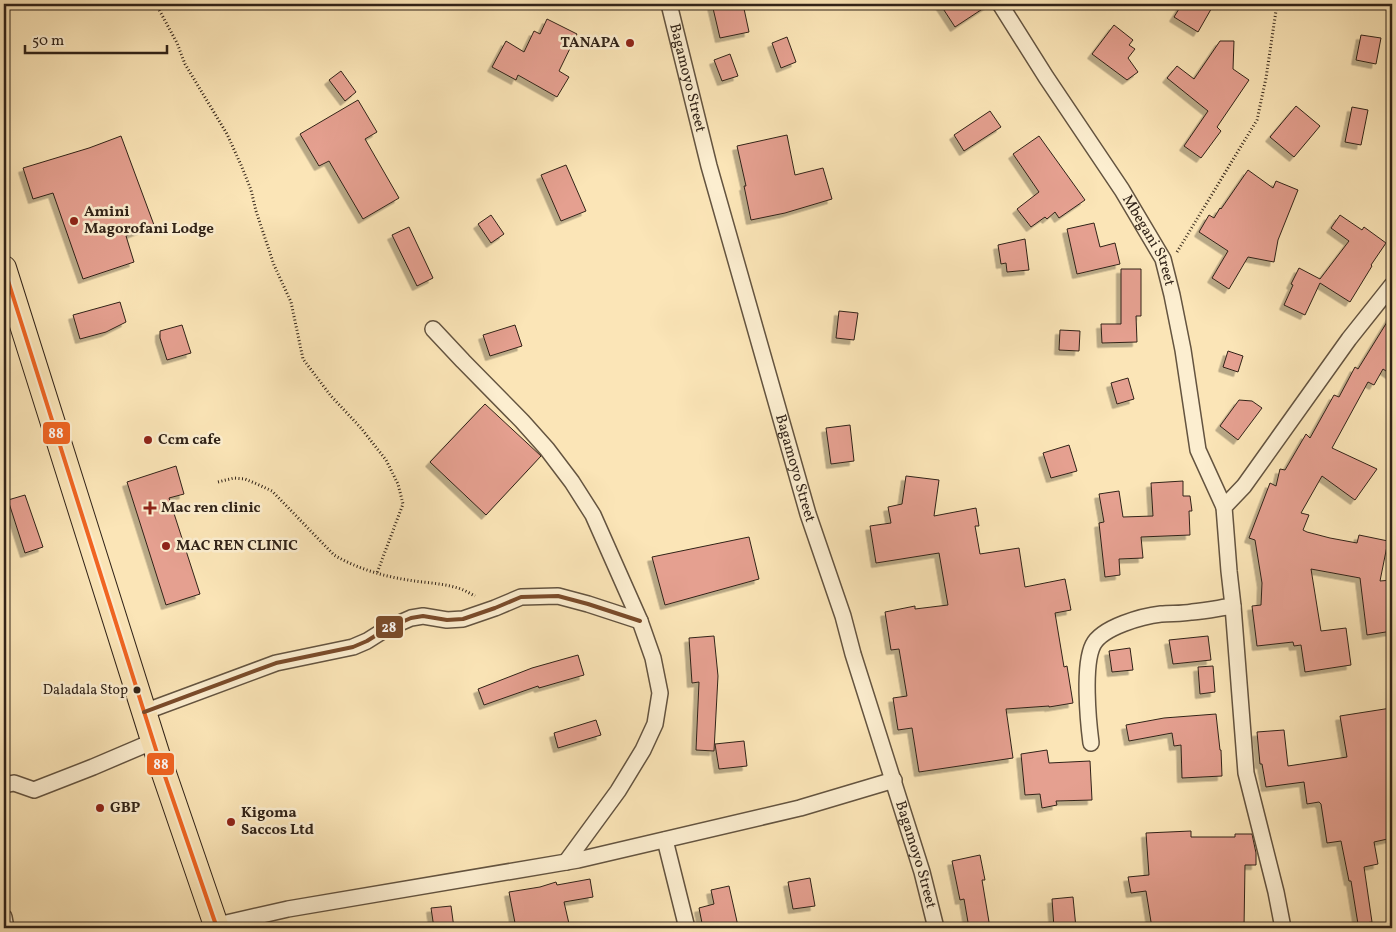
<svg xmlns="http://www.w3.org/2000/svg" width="1396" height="932" font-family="Vollkorn,serif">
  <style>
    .building { fill: #e5a090; stroke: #312318; filter: url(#shadow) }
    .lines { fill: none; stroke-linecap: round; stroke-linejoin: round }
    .street-casing { stroke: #645440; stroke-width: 18 }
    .primary-casing { stroke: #312318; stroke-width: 26 }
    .path { stroke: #312318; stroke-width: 3; stroke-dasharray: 1 2.5; stroke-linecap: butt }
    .street { stroke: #fceed0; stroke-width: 15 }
    .primary { stroke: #fbe5b7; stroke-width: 24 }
    .bus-1-casing { stroke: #fceed0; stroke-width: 8 }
    .bus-2-casing { stroke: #fceed0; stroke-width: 8 }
    .bus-1 { stroke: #f26522; stroke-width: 4 }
    .bus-2 { stroke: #7a4b2a; stroke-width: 4 }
    .poi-dot { fill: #8f2418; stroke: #fceed0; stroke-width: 2 }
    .bus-dot { fill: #312318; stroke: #fceed0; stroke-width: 2 }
    .labels { text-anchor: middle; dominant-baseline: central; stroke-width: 5; stroke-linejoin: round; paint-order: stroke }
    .bus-label { font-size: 14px; fill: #312318; stroke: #fceed0; text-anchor: end }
    .poi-label { font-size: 15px; font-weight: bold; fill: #312318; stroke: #fceed0; text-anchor: start }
    .street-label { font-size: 15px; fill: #312318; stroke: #fceed0 }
    .line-badge { stroke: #fceed0; stroke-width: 2 }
    .badge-label { font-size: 14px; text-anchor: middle; font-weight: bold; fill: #fff }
  </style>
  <defs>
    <filter id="shadow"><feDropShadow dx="-4.5" dy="4.5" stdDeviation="0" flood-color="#0004"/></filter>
  </defs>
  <rect width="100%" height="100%" fill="#fbe5b7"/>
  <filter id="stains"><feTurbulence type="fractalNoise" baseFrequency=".004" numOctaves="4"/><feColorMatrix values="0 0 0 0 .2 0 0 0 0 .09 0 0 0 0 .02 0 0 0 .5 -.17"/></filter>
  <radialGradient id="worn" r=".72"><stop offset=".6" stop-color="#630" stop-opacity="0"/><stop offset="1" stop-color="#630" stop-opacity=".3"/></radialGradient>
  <path class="building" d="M712,4H743L749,32L720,38Z
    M940,4H990L955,27Z
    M1182,4H1214L1198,32L1174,17Z
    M547,19L577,34L559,71L569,77L557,97L518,75L516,80L492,67L506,41L524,52L534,31L540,34Z
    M1114,25L1133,40L1129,45L1135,49L1128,58L1138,72L1127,80L1092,54Z
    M1361,35L1381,38L1376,64L1356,60Z
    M787,37L796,62L781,68L772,43Z
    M1220,41H1234L1233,69L1249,80L1217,127L1221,131L1201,158L1184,146L1208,111L1167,78L1177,66L1194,79Z
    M730,54L738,76L722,81L714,60Z
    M341,71L356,92L345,101L329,80Z
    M358,100L377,132L365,139L399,198L363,219L329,161L319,166L300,134Z
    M1296,106L1320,126L1294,157L1270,137Z
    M1352,107L1368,110L1361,145L1345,142Z
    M990,111L1001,127L964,151L954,135Z
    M787,135L795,175L823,168L832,199L785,213L751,220L744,186H746L737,146Z
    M121,136L154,225L126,236L134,262L83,279L53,193L33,199L23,168L89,148Z
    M1039,136L1085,200L1059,218L1055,212L1047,219L1045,217L1031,227L1017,209L1039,192L1013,154Z
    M566,165L586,211L561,221L541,175Z
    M1248,170L1273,188L1276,181L1298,190L1278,240L1274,262L1248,257L1229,289L1212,278L1228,251L1199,232L1209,215L1214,218L1220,208L1221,209Z
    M491,215L504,234L491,243L478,224Z
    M1340,215L1362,230L1364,227L1386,243L1371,265L1372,266L1350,302L1320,283L1305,315L1284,305L1293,285L1291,284L1299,268L1320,279L1349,241L1331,228Z
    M1094,223L1100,247L1115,243L1120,264L1077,274L1067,229Z
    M409,227L433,278L417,286L392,235Z
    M1025,239L1029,270L1007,272L1006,263L1001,264L998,245Z
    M1121,269H1141V316H1136L1137,342L1102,343L1101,324H1121Z
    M120,302L126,322L106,332L80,339L73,315Z
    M839,311L858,313L854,340L836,338Z
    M1392,314V375L1383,369L1374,385L1368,382L1332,448L1377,469L1355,500L1322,476L1301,513L1309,515L1303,530L1307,532L1330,538L1357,543L1359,535L1388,541L1380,581L1392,580V631L1367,635L1360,578L1311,569L1321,631L1346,628L1351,665L1305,672L1301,645L1294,646L1293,642L1257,646L1252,606L1261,605L1262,583L1255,540L1249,538L1270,483L1276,486L1280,469L1285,470L1306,434L1310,438L1334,395L1339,397L1355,367L1358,369Z
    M182,325L191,353L167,360L160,338V331Z
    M515,325L522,346L490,356L483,335Z
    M1060,330L1080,331L1079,351L1059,350Z
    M1228,351L1243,356L1238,372L1223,367Z
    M1128,378L1134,399L1117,404L1111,383Z
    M1239,400L1252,401L1262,408L1238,440L1220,426Z
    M485,404L541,456L486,515L430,462Z
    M850,425L854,461L831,464L826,428Z
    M1069,445L1077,471L1051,478L1043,453Z
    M176,466L184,494L169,498L200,594L166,605L127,482Z
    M906,476L939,480L934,516L976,508L979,526H975L980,554L1019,548L1025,587L1065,579L1071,610L1055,613L1064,667L1067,666L1073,703L1049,707V706L1006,709L1013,758L919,772L912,728L898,730L893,698L907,696L899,649L891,650L885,612L915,606V609L948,605L939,553L876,563L870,526L891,523L888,507L902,504Z
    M1183,481V496H1190L1192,511H1189L1190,535L1141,537L1143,558L1119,559L1120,575L1105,577L1099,523L1104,522L1099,494L1119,491L1123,517L1153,516L1151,483Z
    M25,495L43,547L25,553L8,500Z
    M749,537L759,579L665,605L652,557Z
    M714,636L718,676L714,751L696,750L699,682L692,683L689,638Z
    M1208,636L1211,660L1173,664L1169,640Z
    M1130,648L1133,670L1112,672L1109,651Z
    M578,655L584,675L539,688L538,686L484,705L478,689L532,668Z
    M1213,666L1215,692L1200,694L1198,667Z
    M1391,708L1392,718V748L1387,749L1392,784V838L1374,842L1378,864L1364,867L1372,922L1358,924L1351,881H1349L1341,841L1327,843L1321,804L1319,802L1307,804L1304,782L1266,787L1262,764H1260L1257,732L1284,730L1288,766L1347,757L1340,716Z
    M1216,714L1220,750H1221L1222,776L1182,778L1181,745L1174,746L1172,733L1129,741L1126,725L1164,718Z
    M596,720L601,735L558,748L554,733Z
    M744,741L747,766L719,769L715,744Z
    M1047,750L1049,763L1090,761L1092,800L1056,801L1057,805L1042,808L1040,794L1025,795L1021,754Z
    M1191,831V837H1235V834H1252L1256,853V865H1245L1244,928H1152L1146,891L1131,893L1128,877L1149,875L1146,833Z
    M980,855L985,880H982L990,928H969L964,899L960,900L952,861Z
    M810,878L815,906L793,909L788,882Z
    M590,879L593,897L564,902L570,928H516L509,892L540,887L556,882L557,885Z
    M729,886L738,926L726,928H703L699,908L714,904L711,890Z
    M1073,897L1076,928H1054L1052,899Z
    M451,906L454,928H434L431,908Z"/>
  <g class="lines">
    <g class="street-casing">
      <g id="street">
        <path id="s1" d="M669,4L709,166L808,514L843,616L853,654L922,872L936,928"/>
        <path id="s2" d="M1000,4L1046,77L1122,190L1163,259L1172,295L1183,350L1198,450L1224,507"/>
        <path d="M433,329L463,361L522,421L547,449L572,482L593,515L640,621L653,658L660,693L655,724L643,750L618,791L566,862"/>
        <path d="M144,712L276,663L353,647L367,641L386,629L411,618L423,616L447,620L463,619L495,608L521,597L558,596L588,604L640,621"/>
        <path d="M1091,743C1088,720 1083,665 1093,645C1102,627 1143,616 1161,614C1171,613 1182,614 1192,612C1206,611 1219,608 1233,606"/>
        <path d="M4,785L14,783L34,790L93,767L154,741"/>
        <path d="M665,840L687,928"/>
        <path d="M4,917L6,928"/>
        <path d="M209,927L288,909L578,860L800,808L894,780"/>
        <path d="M1283,928L1276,892L1246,773L1233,606L1229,571L1224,507L1244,486L1349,339L1392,285"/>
      </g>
    </g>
    <g class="primary-casing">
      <path id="primary" d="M4,268L158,756L217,928"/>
    </g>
    <path class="path" d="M156,4L177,43L185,64L227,134L241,165L251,190L256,211L274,265L291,302L303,359L331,396L361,428L386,460L398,484L403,504L377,573
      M1177,252L1257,120L1266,78L1277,4
      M218,482L234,478L245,479L257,484L272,491L334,555C356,568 382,576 408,580C425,583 444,583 461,589C466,591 471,594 475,596"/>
    <use href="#street" class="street"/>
    <use href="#primary" class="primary"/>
    <g class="bus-1-casing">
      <path id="bus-1" d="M4,268L158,756L217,928"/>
    </g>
    <g class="bus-2-casing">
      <path id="bus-2" d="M144,712L276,663L353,647L367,641L386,629L411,618L423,616L447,620L463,619L495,608L521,597L558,596L588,604L640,621"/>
    </g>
    <use href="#bus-1" class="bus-1"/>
    <use href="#bus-2" class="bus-2"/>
  </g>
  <g class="poi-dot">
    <circle cx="630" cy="43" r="5"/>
    <circle cx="74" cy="221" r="5"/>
    <circle cx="148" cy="440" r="5"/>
    <path d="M147.5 500.5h5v5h5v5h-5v5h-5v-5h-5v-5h5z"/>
    <circle cx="166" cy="546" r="5"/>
    <circle cx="100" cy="808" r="5"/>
    <circle cx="231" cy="822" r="5"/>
  </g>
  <circle class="bus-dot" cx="137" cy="690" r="4.5"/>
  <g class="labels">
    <g class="bus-label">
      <text x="128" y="690">Daladala Stop</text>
    </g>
    <g class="poi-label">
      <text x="620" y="43" text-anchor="end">TANAPA</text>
      <text x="84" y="212">Amini<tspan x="84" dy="17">Magorofani Lodge</tspan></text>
      <text x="158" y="440">Ccm cafe</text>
      <text x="161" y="508">Mac ren clinic</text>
      <text x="176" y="546">MAC REN CLINIC</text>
      <text x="110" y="808">GBP</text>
      <text x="241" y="813">Kigoma<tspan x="241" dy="17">Saccos Ltd</tspan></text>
    </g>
    <g class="street-label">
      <text stroke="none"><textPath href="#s1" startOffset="76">Bagamoyo Street</textPath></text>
      <text stroke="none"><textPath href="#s2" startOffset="280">Mbegani Street</textPath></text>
      <text stroke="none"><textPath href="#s1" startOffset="481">Bagamoyo Street</textPath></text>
      <text stroke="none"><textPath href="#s1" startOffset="886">Bagamoyo Street</textPath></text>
    </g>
  </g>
  <g class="line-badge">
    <rect x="42" y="421" width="29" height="24" rx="5" fill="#f26522"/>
    <rect x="375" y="615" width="29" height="24" rx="5" fill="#7a4b2a"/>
    <rect x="146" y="752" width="29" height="24" rx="5" fill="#f26522"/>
  </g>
  <g class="badge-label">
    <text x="56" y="438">88</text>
    <text x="389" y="632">28</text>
    <text x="161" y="769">88</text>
  </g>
  <rect width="1396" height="932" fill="none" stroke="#fbe5b7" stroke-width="20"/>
  <rect x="5" y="5" width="1386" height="922" fill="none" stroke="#312318" stroke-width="2.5"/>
  <rect x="10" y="10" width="1376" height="912" fill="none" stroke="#312318"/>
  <path d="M25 45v8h142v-8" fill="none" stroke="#312318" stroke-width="2.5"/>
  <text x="32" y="45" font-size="15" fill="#312318" stroke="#fceed0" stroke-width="4" paint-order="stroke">50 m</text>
  <rect width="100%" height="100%" filter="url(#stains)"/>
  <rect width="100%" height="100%" fill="url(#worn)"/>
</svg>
